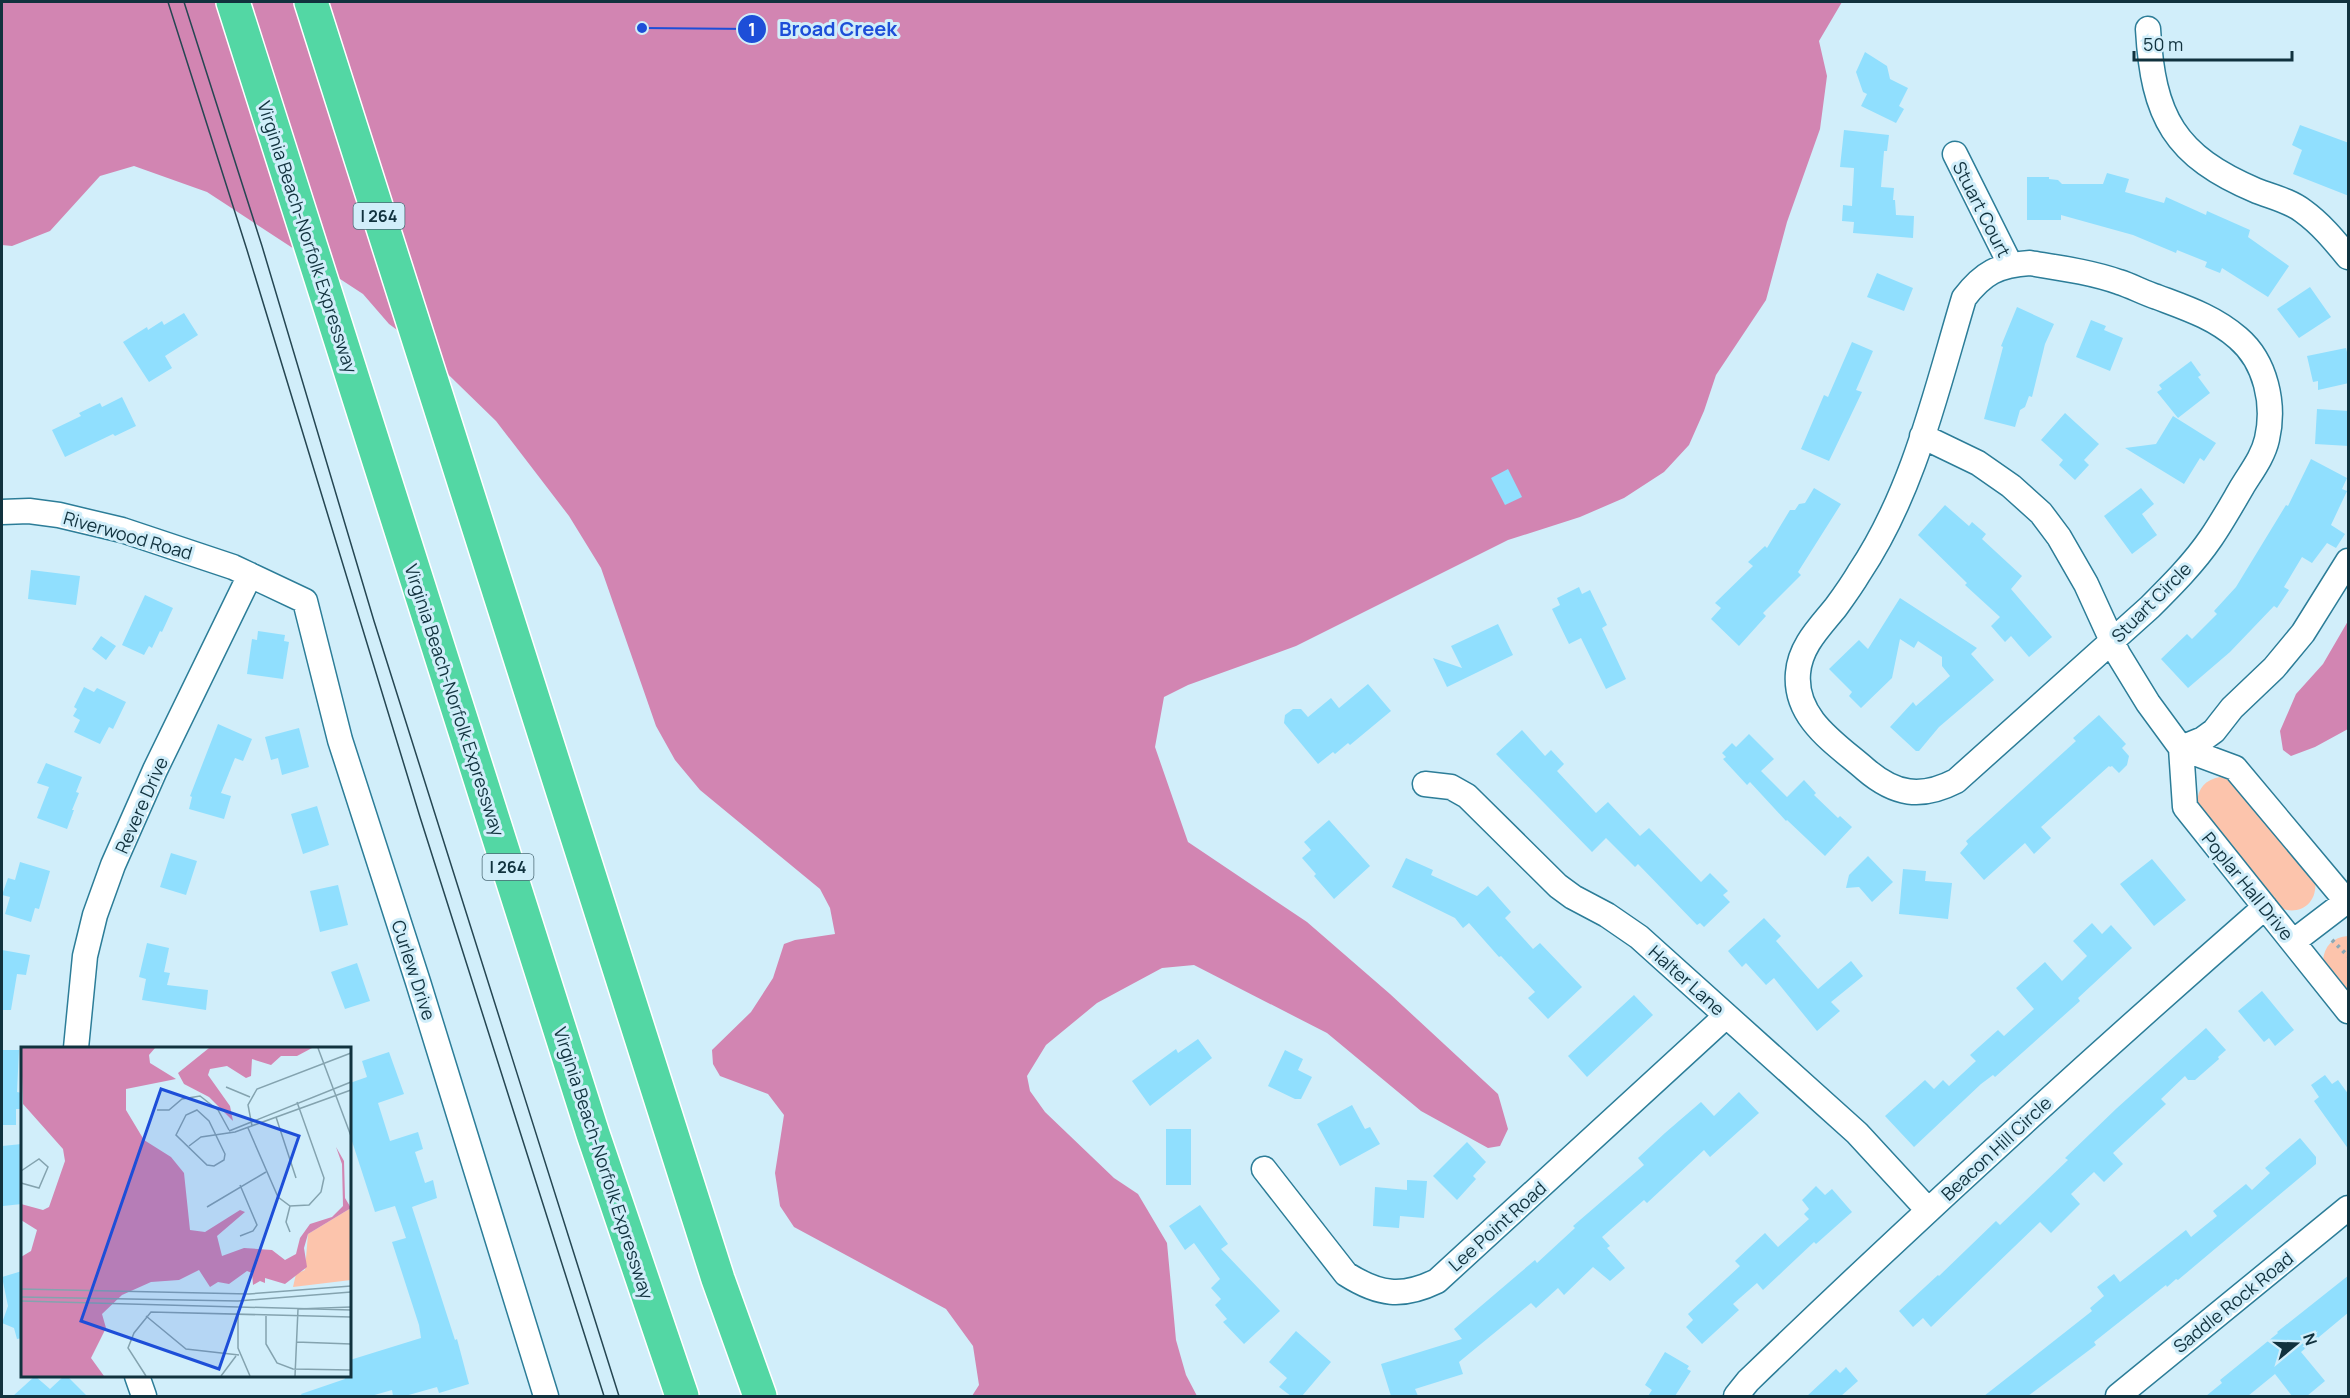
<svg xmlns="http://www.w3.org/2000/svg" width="2350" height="1398" font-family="Manrope,sans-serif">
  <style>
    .green { fill: #fcc4ac }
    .water { fill: #d285b2 }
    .building { fill: #90dffe }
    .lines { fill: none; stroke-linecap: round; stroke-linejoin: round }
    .minor-casing { stroke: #2c7d98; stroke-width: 27 }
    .motorway-casing { stroke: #fff; stroke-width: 36 }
    .path { stroke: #8caab6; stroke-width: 4; stroke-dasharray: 3 4.5; stroke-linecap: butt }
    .minor { stroke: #fff; stroke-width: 24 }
    .motorway { stroke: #53d7a4; stroke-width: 33 }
    .tram { stroke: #254652; stroke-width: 1.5 }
    .labels { text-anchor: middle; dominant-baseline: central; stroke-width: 6; stroke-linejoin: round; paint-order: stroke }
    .shield { fill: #d1eefa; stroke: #4b6a76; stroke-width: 1.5 }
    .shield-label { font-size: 16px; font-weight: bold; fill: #11323e }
    .street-label { font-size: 18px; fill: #11323e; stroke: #d1eefa }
    .inset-road { fill: none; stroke: #84a3af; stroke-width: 1.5 }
    .view { fill: #1d4ed8; fill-opacity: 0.15; stroke: #1d4ed8; stroke-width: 3 }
    .inset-edge { fill: none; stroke: #11323e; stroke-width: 3 }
    .leader { fill: none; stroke: #1d4ed8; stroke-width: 2 }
    .callout-dot { fill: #1d4ed8; stroke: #d1eefa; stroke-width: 2 }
    .mark-label { font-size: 18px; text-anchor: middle; font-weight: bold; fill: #fff }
    .callout-label { font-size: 20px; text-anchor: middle; font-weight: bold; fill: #1d4ed8; stroke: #d1eefa; stroke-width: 6; stroke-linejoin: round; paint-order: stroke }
  </style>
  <rect width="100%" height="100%" fill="#d1eefa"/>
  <path class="green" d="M2220,777L2234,781L2315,881C2318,903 2300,916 2280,908L2197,803C2198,788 2205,780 2220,777Z
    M2348,936V998L2323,961C2324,946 2333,937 2348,936Z"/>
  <path class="water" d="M2,2H1842L1819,41L1827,76L1820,129L1787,222L1766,300L1716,375L1704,411L1689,445L1664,472L1624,498L1580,517L1508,540L1296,646L1188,685L1164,697L1155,747L1188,842L1307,922L1390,994L1498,1094L1508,1129L1500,1146L1488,1148L1421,1111L1327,1033L1194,965L1162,968L1097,1003L1046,1045L1027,1076L1030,1091L1045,1112L1114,1178L1138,1194L1167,1243L1176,1340L1186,1375L1197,1396H972L979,1385L973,1346L946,1309L794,1227L780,1206L775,1173L784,1115L768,1094L720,1076L713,1064L712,1050L751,1012L773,978L784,944L795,940L835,934L830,908L820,889L700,790L675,760L656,726L601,568L569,516L496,421L419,346L389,324L363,294L207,192L134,166L100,176L50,231L12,246L2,245Z
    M2348,621V729L2315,747L2291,756L2283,750L2280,731L2296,694L2323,664Z"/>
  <path class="building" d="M1865,52L1887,66L1890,79L1908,88L1899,106L1904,109L1896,123L1861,106L1867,94L1863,92L1856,72Z
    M2300,125L2349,143V196L2293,174L2302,150L2292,145Z
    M1844,130L1889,135L1887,151H1884L1881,187L1894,188L1893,200H1895L1896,215L1914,216L1913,238L1853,233L1854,222L1842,221L1843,205L1852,206L1854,168L1840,167Z
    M2107,173L2129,179L2125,192L2164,203L2166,197L2206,215L2207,211L2250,230L2248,237L2289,266L2268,297L2222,268L2220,273L2205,267L2207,262L2177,250L2176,253L2133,235L2061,215V220H2027V177H2049V179L2058,180L2062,184H2103Z
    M1877,273L1913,288L1904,311L1867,297Z
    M2310,287L2331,317L2299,338L2277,309Z
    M2017,307L2054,324L2045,344L2032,397L2029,396L2025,407L2020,410L2015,427L1984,419L2003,347L2001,346Z
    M184,313L198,335L165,356L172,368L149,382L123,342L147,327L148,330L162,321L164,325Z
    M2091,320L2106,326L2104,330L2123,338L2110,371L2076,357Z
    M1852,342L1873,351L1856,390L1862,392L1829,461L1801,449L1824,395L1828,397Z
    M2346,348L2349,360V383L2318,390V381L2313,382L2307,356Z
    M2191,361L2201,375L2198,377L2210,393L2178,418L2157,392L2162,389L2159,385Z
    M122,397L136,426L115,436L113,434L65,457L52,430L81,416L79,413L100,403L102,407Z
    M2317,409L2349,411V446L2315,444Z
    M2065,413L2099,444L2084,460L2089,465L2075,480L2059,465L2063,460L2041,440Z
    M2173,416L2216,443L2204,461L2200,458L2184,484L2125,448L2156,444Z
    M2311,459L2347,478L2342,489L2347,491L2331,525L2345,534L2336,548L2327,543L2312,563L2302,557L2284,587L2289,590L2277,608L2274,606L2230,652L2188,688L2161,659L2187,634L2192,639L2217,614L2214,611L2236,587L2286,505L2288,506Z
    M1508,469L1522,497L1505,505L1491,478Z
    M1814,488L1841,504L1798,572L1801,575L1763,613L1766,616L1739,646L1711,619L1721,608L1715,603L1753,566L1748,562L1765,546L1767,548L1790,510H1795L1799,504L1805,503Z
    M2141,488L2154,504L2142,514L2157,535L2132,554L2104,516Z
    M1945,505L1969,526L1972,522L1986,534L1982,539L2022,576L2011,589L2052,637L2029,657L2011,636L2005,642L1991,626L2000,617L1965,585L1967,583L1918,535Z
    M31,570L80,576L76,605L28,599Z
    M1579,587L1582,594L1590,590L1607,625L1602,628L1626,679L1606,689L1581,638L1569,644L1552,609L1560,605L1557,598Z
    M145,595L173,608L162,632L160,631L152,648L149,646L144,655L122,645Z
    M1900,598L1977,648L1971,654L1994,680L1939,727L1919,751H1916L1890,727L1913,702L1916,706L1950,676L1942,666V657L1918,641L1914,648L1900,639L1892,678L1861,708L1849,696L1852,692L1829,669L1859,640L1868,649Z
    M1498,624L1513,655L1447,687L1433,658L1462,668L1451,646Z
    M258,631L285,635L284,641L289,642L283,679L247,674L252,639L257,640Z
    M101,636L116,646L106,660L92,649Z
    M1368,684L1391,711L1350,745L1348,743L1335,754L1333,752L1318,764L1284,723L1285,715L1293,709H1301L1308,717L1331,698L1339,708Z
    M84,687L94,692L97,688L126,702L113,729L109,727L100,744L74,732L80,720L73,716L77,709L74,707Z
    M2099,715L2126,744L2122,748L2129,756L2127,765L2119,773L2112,766L2110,767L2109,766L2041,827L2051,838L2034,854L2025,843L1984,880L1960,853L1968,844L1966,841L2076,741L2073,738Z
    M218,724L252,739L243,761L235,758L221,793L231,796L224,819L189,809L192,797L190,796Z
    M299,728L309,767L282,775L278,758L271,760L265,737Z
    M1522,730L1545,756L1551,750L1564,764L1557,771L1596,813L1608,802L1640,836L1649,828L1701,882L1710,873L1728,891L1723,895L1730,902L1704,927L1700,923L1697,925L1638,864L1635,867L1606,838L1592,852L1496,754Z
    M1749,734L1774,759L1761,771L1787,797L1804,780L1816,793L1814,795L1838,818L1840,816L1852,827L1825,856L1787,820L1786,821L1750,782L1747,785L1723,759L1726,757L1722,753L1732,743L1736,747Z
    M46,763L82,777L76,792L79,793L72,810H74L67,829L37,818L49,787L37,783Z
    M317,806L329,845L303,854L291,814Z
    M1329,820L1370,866L1334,899L1314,876L1316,874L1302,858L1311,850L1304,842Z
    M171,853L197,861L186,895L160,887Z
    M1868,856L1893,882L1872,902L1859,887L1846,888L1849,875Z
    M1406,858L1433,870L1431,875L1477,896L1488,886L1511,912L1505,918L1533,949L1540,943L1582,987L1548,1019L1528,998L1535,992L1501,956L1499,957L1469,923L1463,928L1455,918L1392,887Z
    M2152,859L2186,900L2154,926L2120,884Z
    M20,862L50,871L39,909L35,908L31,922L5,914L10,897L2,895L8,878L15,880Z
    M1903,869L1926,871L1925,881L1952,883L1948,919L1899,914Z
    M338,885L348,925L320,932L310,891Z
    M1764,918L1781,936L1776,941L1818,989L1851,961L1863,976L1831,1002L1840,1011L1817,1031L1774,978L1766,985L1746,963L1742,967L1728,951Z
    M2092,923L2102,934L2111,925L2132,948L2078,998L2080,1001L1995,1077L1993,1075L1981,1084L1914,1147L1885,1116L1925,1080L1934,1089L1943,1080L1949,1086L1976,1061L1970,1055L1998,1030L2004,1036L2034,1009L2016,988L2045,962L2062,981L2087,956L2073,941Z
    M147,943L169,948L164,972L170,973L167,985L208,990L206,1010L142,1000L146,979L139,977Z
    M2,950L30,955L26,975L17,974L11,1010H2Z
    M357,963L370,1001L345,1009L331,972Z
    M2262,991L2294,1030L2275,1046L2269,1038L2264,1042L2238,1011Z
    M1634,995L1653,1015L1587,1077L1568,1056Z
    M2206,1028L2226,1050L2218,1057L2219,1059L2195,1080H2188L2185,1076L2161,1099L2166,1104L2113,1153L2123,1164L2104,1182L2094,1172L2071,1194L2080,1204L2051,1233L2040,1222L1931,1327L1923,1318L1913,1327L1899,1311L1938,1275L1939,1276L1996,1221L2000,1225L2068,1160L2065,1158L2117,1108Z
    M1198,1039L1212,1058L1150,1106L1132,1081L1176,1049L1178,1053Z
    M2,1050H19L17,1092L22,1093V1109H16V1125H2Z
    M1285,1050L1303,1059L1298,1070L1312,1077L1301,1099H1295L1268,1086Z
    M389,1052L404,1094L378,1103L390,1141L418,1132L423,1149L415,1152L425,1183L433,1180L437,1198L412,1207L455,1340L457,1339L469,1384L439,1393L437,1387L405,1396H393L392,1390L371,1396H302L301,1394L345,1379L344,1376H350V1360L421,1338L419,1325L392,1242L406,1238L395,1206L375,1212L350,1135V1083L367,1077L362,1061Z
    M2325,1075L2332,1084L2338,1080L2349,1095V1150L2314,1101L2319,1097L2311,1085Z
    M1739,1092L1759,1113L1710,1157L1704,1150L1647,1203L1644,1200L1602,1237L1610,1246L1607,1248L1625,1268L1610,1281L1593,1267L1564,1295L1558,1288L1536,1308L1531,1303L1459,1362L1463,1374L1415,1389L1418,1396H1391L1381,1364L1462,1339L1454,1329L1535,1260L1537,1263L1575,1228L1573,1226L1644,1165L1638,1158L1665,1133L1701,1102L1714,1116Z
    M1352,1105L1365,1129L1370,1127L1380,1144L1340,1166L1317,1124Z
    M1166,1129H1191V1185H1166Z
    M2300,1138L2316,1157V1164L2178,1280L2176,1279L2167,1287L2166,1285L2094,1342L2096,1345L2028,1396H1984L2092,1311L2090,1308L2104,1296L2097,1287L2114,1274L2120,1282L2186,1230L2191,1237L2217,1216L2213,1211L2246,1184L2252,1190L2270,1173L2265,1168Z
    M1467,1142L1486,1162L1473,1176L1476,1179L1457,1200L1433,1176Z
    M22,1144V1204L3,1206L2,1146Z
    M1407,1180L1427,1181L1424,1218L1400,1216L1399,1228L1373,1226L1375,1187L1407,1190Z
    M1816,1186L1825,1195L1832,1189L1852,1212L1816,1244L1814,1242L1763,1290L1757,1283L1733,1304L1739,1310L1702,1344L1686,1327L1693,1320L1688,1314L1740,1266L1735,1261L1765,1233L1778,1247L1809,1219L1804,1214L1809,1209L1802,1200Z
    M1200,1205L1228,1244L1221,1249L1280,1311L1244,1344L1223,1322L1227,1319L1215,1305L1221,1299L1211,1288L1220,1279L1194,1243L1185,1250L1169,1226Z
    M22,1271V1338L17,1339L14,1328L2,1323L8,1306L2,1277Z
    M2349,1275V1312L2301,1352L2325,1381L2307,1396H2292L2275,1374L2248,1396H2206L2222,1383L2220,1380L2278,1333L2277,1332Z
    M1296,1331L1331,1362L1302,1396H1291L1279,1387L1287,1378L1269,1362Z
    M1665,1352L1689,1366L1687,1369L1691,1371L1675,1396H1648L1652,1390L1645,1385Z
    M1846,1367L1858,1381L1841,1396H1807L1836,1369L1840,1373Z
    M35,1376L50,1389L64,1376H67L87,1396H13Z"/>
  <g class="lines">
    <g class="minor-casing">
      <path id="minor" d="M2148,29C2153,117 2174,156 2257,191C2273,197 2290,201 2303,211C2321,224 2334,240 2348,257
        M1955,154L2010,264
        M2030,263C2060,268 2090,272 2119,282C2132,286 2144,293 2157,297C2186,308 2214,317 2238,338C2266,362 2275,404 2267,439C2263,457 2251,472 2242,487C2232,504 2222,522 2211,538C2194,563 2172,585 2150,607L1956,781C1921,799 1895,795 1865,769C1835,743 1794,718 1798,673C1800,646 1820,627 1836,607C1844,596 1852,585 1859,573C1914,491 1936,391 1964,298C1983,273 1998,265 2030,263Z
        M1922,436L1978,463L2011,486L2041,513L2059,537L2086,584L2118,654L2148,703L2181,748L2185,807L2348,1011
        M2,512L29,511L59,515L122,530L233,567L305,601L340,740L418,982L546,1396
        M2181,748L2203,739L2214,731L2232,708L2274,668L2303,633L2348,561
        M2181,748L2235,768L2348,903
        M1425,784L1451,787L1467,796L1558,886L1573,897L1607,915L1639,937L1857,1133L1928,1210
        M2293,942L2348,900
        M76,1048L85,956L95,915L113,865L155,770L250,575
        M1264,1169L1346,1274C1379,1295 1402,1298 1437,1281L1726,1016
        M137,1376L144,1396
        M1736,1396L1748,1381C1916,1219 2089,1061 2265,907
        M2118,1396L2348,1208"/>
    </g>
    <g class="motorway-casing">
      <path id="motorway" d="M233,2L593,1134L682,1396
        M311,2L718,1279L760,1396"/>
    </g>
    <path class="path" d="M2332,940L2348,956"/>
    <use href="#minor" class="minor"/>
    <use href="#motorway" class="motorway"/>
    <path class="tram" d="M168,2L247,250L420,817L604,1396
      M184,2L262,246L374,621L619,1396"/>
  </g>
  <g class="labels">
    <g class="shield">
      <rect x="353.5" y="203" width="51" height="26" rx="4.5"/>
      <rect x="482.5" y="854" width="51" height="26" rx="4.5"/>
    </g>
    <g class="shield-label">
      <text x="379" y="216">I 264</text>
      <text x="508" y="867">I 264</text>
    </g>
    <g class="street-label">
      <text transform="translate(1982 209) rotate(63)">Stuart Court</text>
      <text transform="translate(308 237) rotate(72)">Virginia Beach-Norfolk Expressway</text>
      <text transform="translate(128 535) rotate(16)">Riverwood Road</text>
      <text transform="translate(2151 602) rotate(-45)">Stuart Circle</text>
      <text transform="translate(455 700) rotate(72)">Virginia Beach-Norfolk Expressway</text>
      <text transform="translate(141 805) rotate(-66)">Revere Drive</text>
      <text transform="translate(2248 886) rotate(51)">Poplar Hall Drive</text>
      <text transform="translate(414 970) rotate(72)">Curlew Drive</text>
      <text transform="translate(1687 980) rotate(42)">Halter Lane</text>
      <text transform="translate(1996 1148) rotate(-43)">Beacon Hill Circle</text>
      <text transform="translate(604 1163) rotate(72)">Virginia Beach-Norfolk Expressway</text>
      <text transform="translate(1497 1226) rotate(-42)">Lee Point Road</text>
      <text transform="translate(2233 1302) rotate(-39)">Saddle Rock Road</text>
    </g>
  </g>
  <g transform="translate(21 1047)">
    <rect width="330" height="330" fill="#d1eefa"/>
    <path d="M330,161V233L272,240L275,227L284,223L287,187Z" fill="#fcc4ac"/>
    <path d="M0,1H134L128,8L129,16L155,32L105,42V63L123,93L150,110L163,126L169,183L184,185L219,163L224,165L196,189L201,209L223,201L251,203L264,213L275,207L279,191L289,177L311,170L322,159L321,117L315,100L323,114L324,151L330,161L287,187L283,201L286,220L264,237L244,231V236L239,234L232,238L231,226L226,224L208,237L197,235L189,240L178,223L158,233L130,235L101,248L81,267L85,281L70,311L83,329H0V210L10,204L16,183L0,173V157L22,163L28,160L44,114L42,102L2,57ZM188,1H291L276,9H260L250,18L231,12L230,29L225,31L206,19L189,22L187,28L209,59L212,74L188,50L163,37L157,26Z" fill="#d285b2"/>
    <path class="inset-road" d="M297,1L330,89M205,40L229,50M136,63H148L161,52L179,49L197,63L208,83M176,63L188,74L204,107L203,113L193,119L186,118L155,88L165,68ZM255,70L275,131M231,79L227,58L236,42L330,6M227,81L257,150L269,159L288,158L300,145L303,131L276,55M208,84L330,35M168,99L180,90L214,85L330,43M0,124L18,112L27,120L18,141L0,136M186,160L245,125M269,185L265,175L269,159M219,189L232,184L236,178L219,138M0,242L228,247L330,239M0,250L217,254L330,245M0,254L330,263M217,268V301L229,329M125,269L165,302L218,308M245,269V297L256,316L272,322L330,323M275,295L330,297M125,329L107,301L113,286L130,265L330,270M200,329L215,309M274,329L277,262L330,260"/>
    <path class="view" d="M140,42L278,89L198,322L60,274Z"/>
    <rect width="330" height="330" class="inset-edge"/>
  </g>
  <path class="leader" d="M642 28L752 29"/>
  <g class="callout-dot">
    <circle cx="642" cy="28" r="6"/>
    <circle cx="752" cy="29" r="15"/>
  </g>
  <g class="mark-label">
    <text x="752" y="36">1</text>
  </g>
  <g class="callout-label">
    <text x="838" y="36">Broad Creek</text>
  </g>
  <rect width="2350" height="1398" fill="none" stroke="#11323e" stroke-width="6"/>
  <g transform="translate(2296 1344) rotate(71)" stroke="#d1eefa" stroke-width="4.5" paint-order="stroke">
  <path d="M0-4.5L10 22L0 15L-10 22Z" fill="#11323e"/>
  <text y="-9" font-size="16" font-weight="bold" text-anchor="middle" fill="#11323e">N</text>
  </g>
  <path d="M2134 51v9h158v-9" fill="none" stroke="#11323e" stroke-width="3"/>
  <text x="2143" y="51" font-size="18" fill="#11323e" stroke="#d1eefa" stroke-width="4.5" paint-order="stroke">50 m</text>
</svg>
